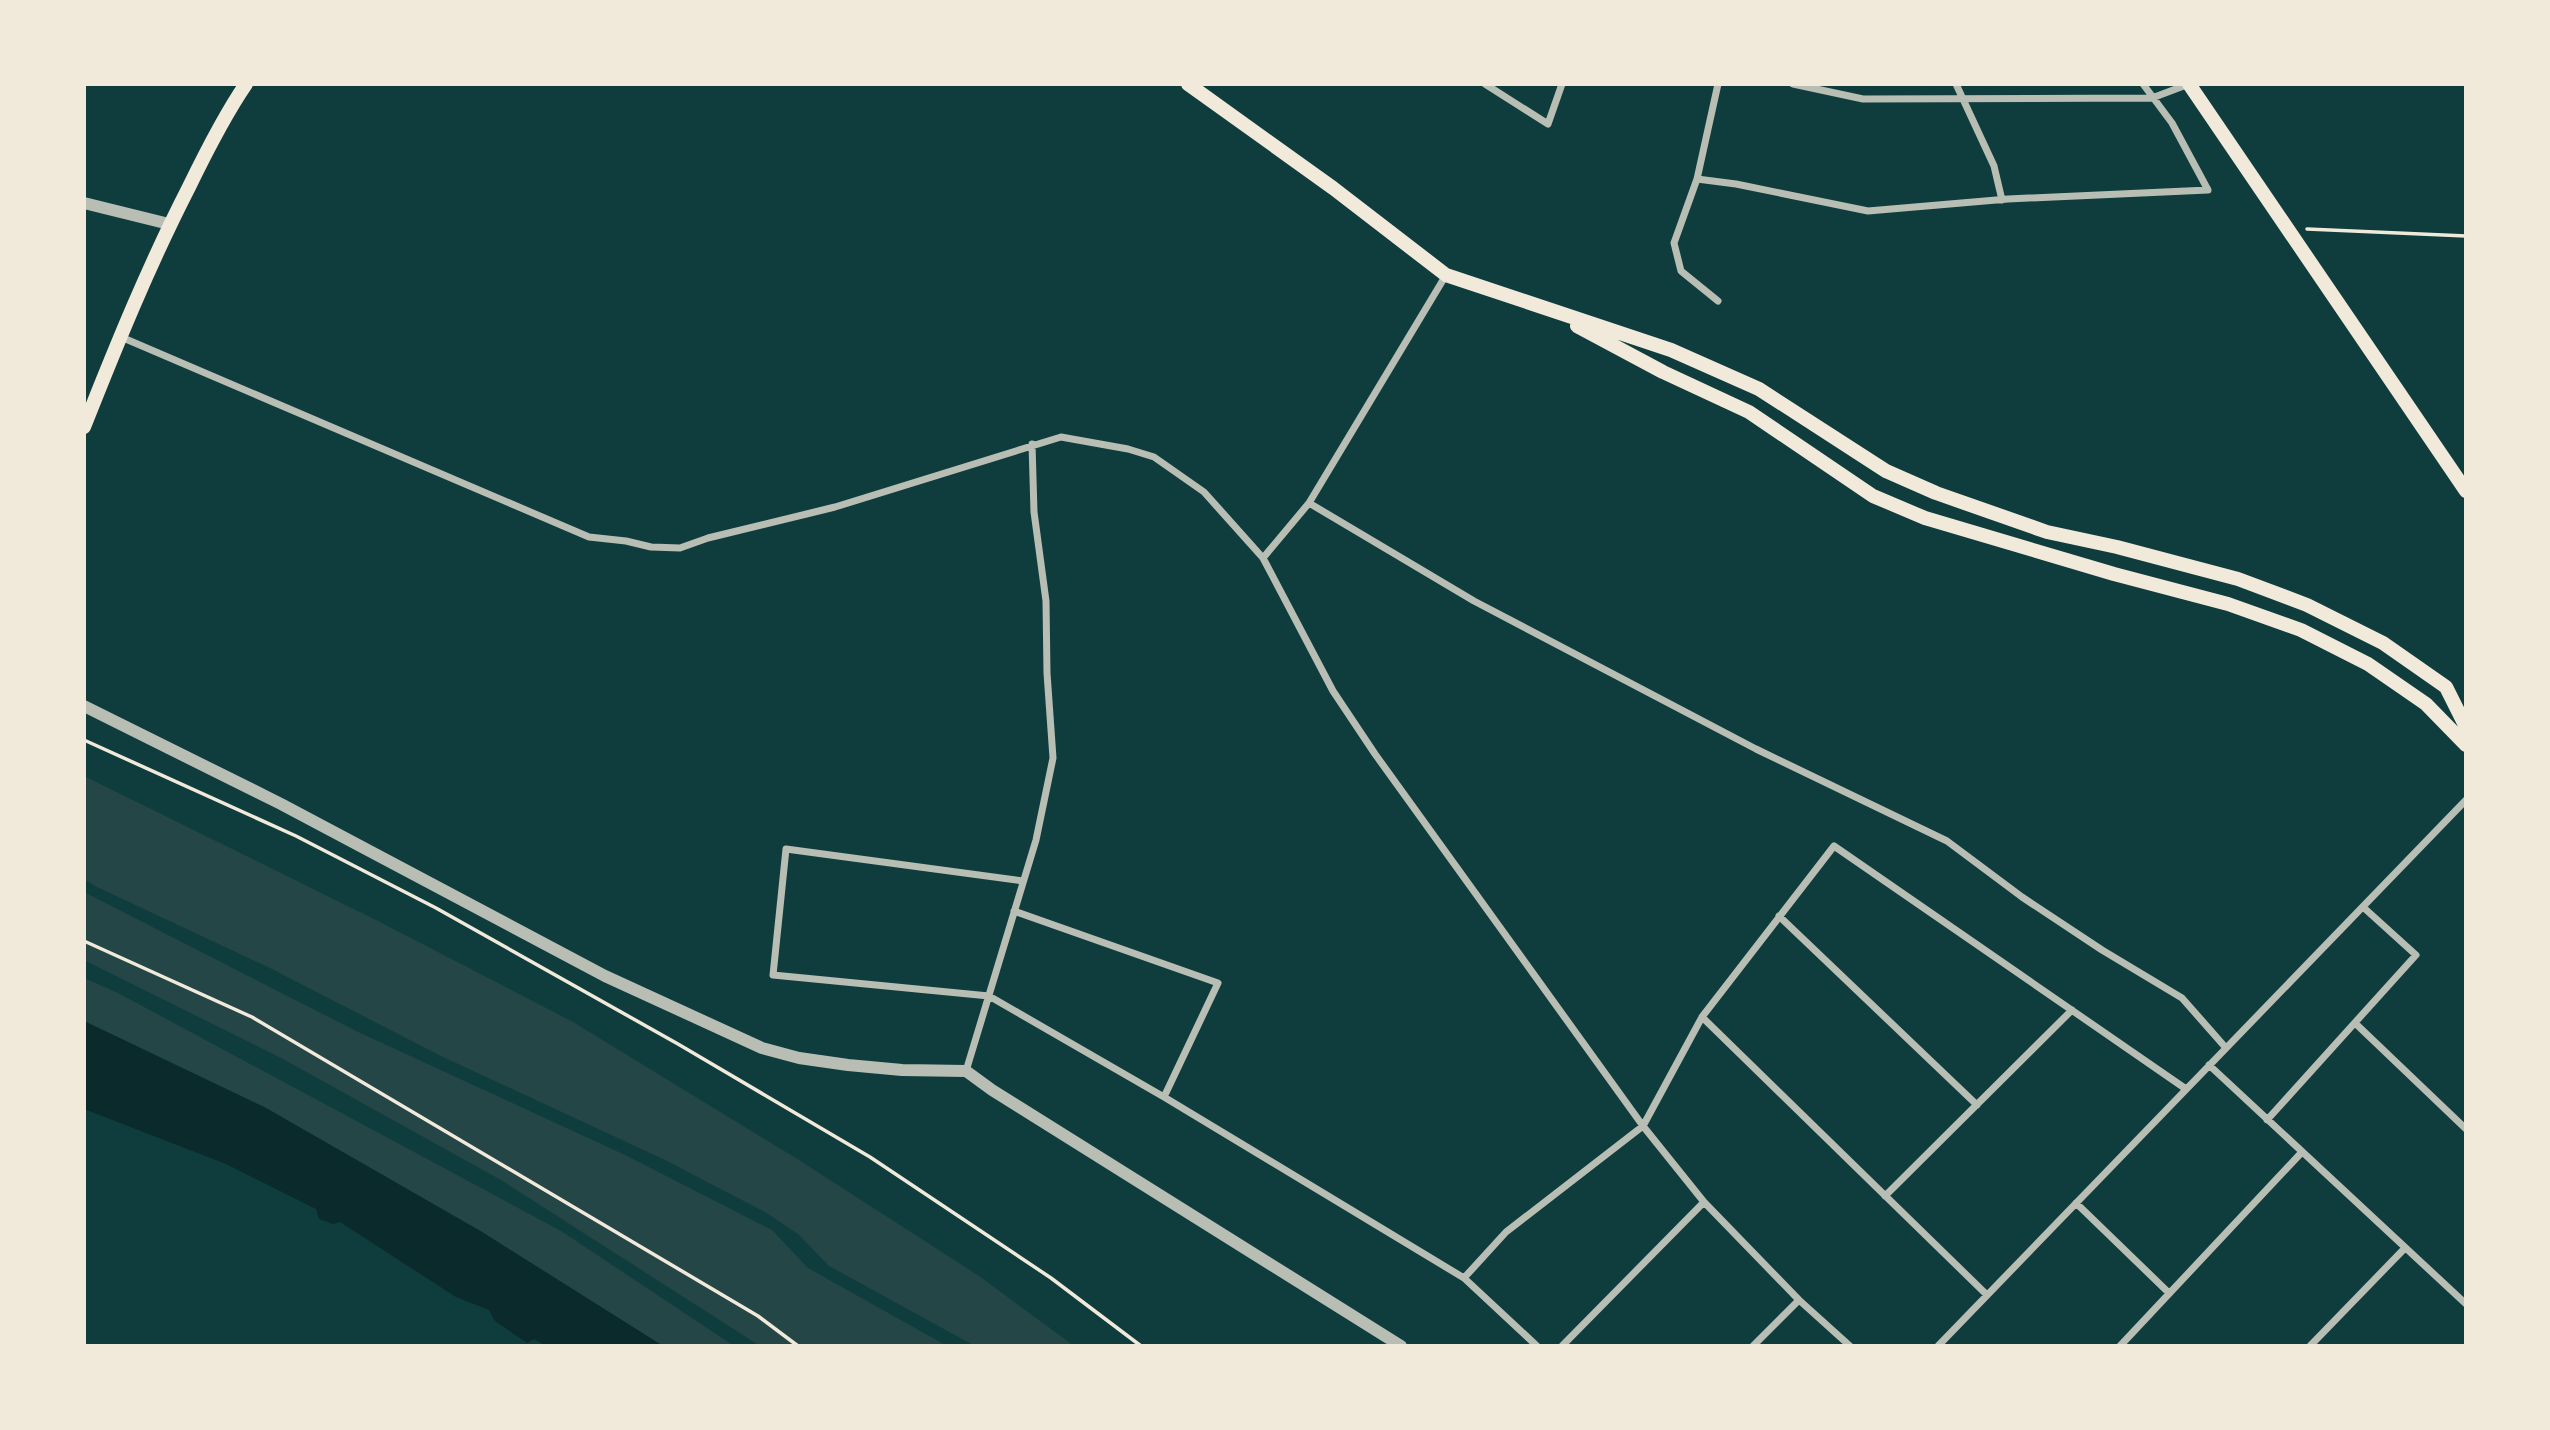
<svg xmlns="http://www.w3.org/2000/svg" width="2550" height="1430" font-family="Literata,serif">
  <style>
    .green { fill: #244646 }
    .water { fill: #0a2a2b }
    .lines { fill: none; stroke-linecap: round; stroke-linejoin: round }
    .path { stroke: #f1e9da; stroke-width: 3.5 }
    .minor { stroke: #b8beb3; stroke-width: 7 }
    .tertiary { stroke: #b8beb3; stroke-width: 12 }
    .secondary { stroke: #f1e9da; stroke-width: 14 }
  </style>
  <rect width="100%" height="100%" fill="#0f3d3e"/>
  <path class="green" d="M84,776L380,922L573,1022L799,1160L979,1276L1074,1346H975L829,1266L798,1234L765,1212L665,1160L441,1056L268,967L97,887L84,879Z
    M84,892L356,1031L625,1155L772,1230L808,1268L947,1346H760L501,1180L283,1059L84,960Z
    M84,978L118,993L561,1231L734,1346H663L482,1232L266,1108L84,1021Z"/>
  <path class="water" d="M84,1021L266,1108L482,1232L663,1346H546L534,1339L527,1343L495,1321L489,1310L456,1297L340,1222L333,1224L319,1219L316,1209L226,1164L84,1109Z"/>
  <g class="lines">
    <path class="path" d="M2307,229L2466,236
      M84,740L296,836L436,908L678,1044L870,1157L1051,1278L1141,1346
      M84,941L252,1017L758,1316L798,1346"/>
    <path class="minor" d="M1485,84L1548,124L1562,84
      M1793,84L1863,99L2152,98L2189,84
      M1956,84L1994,166L2002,200
      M1697,179L1736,184L1868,211L2008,199L2208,190L2172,123L2143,84
      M1718,301L1681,271L1674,243L1697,179L1718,84
      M121,337L589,537L626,541L651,547L680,548L708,538L835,507L1061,437L1128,449L1154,457L1204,492L1263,558L1333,691L1375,754L1643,1126L1704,1202L1799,1300L1850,1346
      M1309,503L1474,601L1756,749L1947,841L2022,897L2102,950L2182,998L2226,1048
      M1263,558L1309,503L1446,275
      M1023,881L786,849L773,975L989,996L1164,1097L1464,1278L1537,1346
      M1014,911L1218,983L1164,1097
      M1779,916L1977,1105
      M1702,1017L1987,1295
      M2355,1023L2466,1129
      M2209,1065L2466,1304
      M966,1071L1036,840L1053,758L1047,673L1046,601L1034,512L1032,444
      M2267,1120L2416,955L2363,907
      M1885,1196L2072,1010
      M2076,1203L2169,1293
      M1464,1278L1506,1232L1643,1126L1702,1017L1834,846L2186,1089
      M1562,1346L1704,1202
      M1753,1346L1799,1300
      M1938,1346L2466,800
      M2120,1346L2302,1152
      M2310,1346L2405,1248"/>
    <path class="tertiary" d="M84,203L169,224
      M84,706L281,804L605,976L762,1048L799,1058L848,1065L902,1070L966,1071L992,1090L1401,1346"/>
    <path class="secondary" d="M1188,84L1333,188L1446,275L1671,350L1759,389L1886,471L1936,493L2047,532L2117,547L2238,579L2307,605L2383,643L2446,687L2466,727
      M2189,84L2466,491
      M1577,326L1663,372L1749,412L1873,496L1925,518L2114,574L2228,604L2301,630L2368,664L2426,704L2466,745
      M84,427C116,346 149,265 189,187C206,152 224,116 246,84"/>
  </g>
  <rect width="2550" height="1430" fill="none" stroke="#f1e9da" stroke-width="172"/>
</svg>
